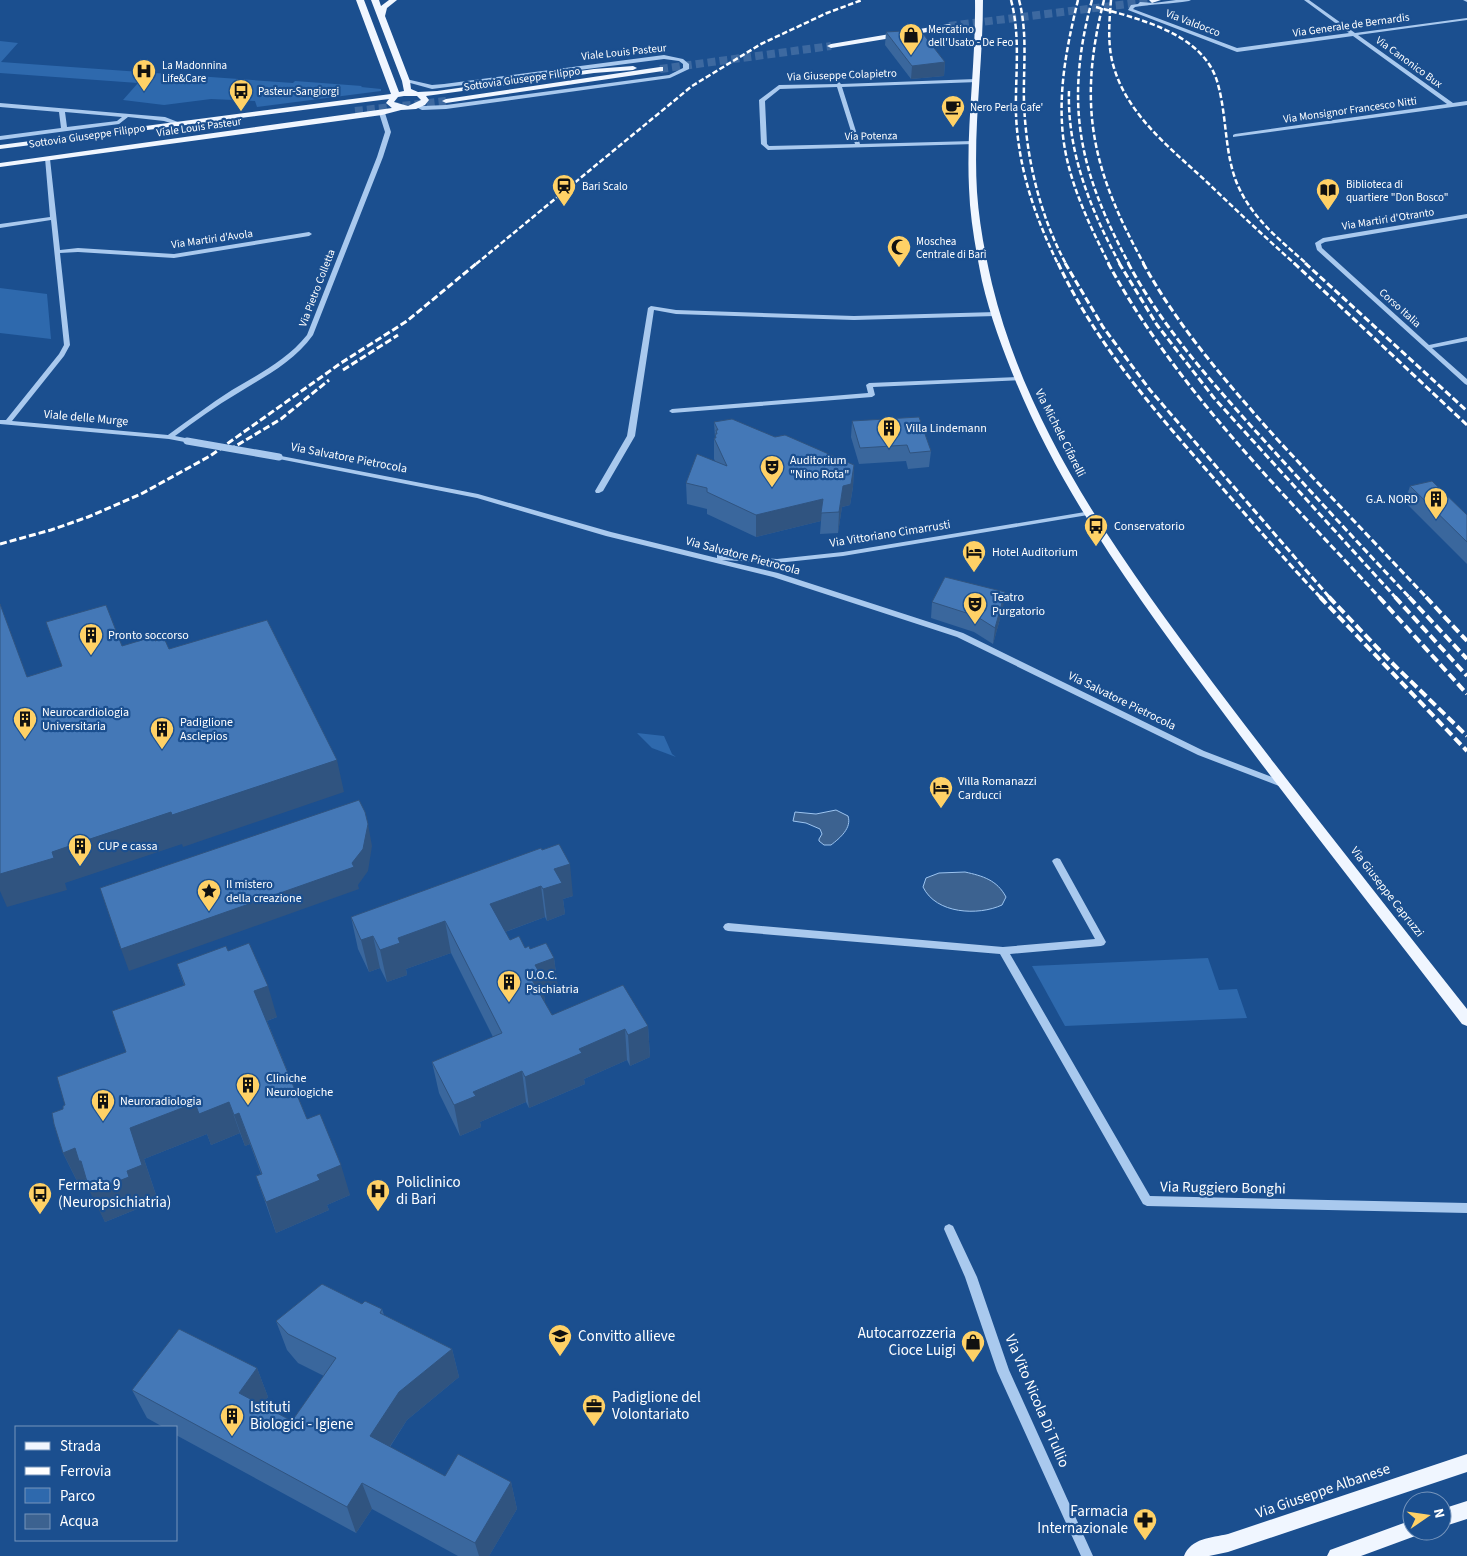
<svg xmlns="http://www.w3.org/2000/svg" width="1467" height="1556" font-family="'Source Sans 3',sans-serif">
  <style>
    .green { fill: #2e69ad }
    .water { fill: #3c6290; stroke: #9cc4f0 }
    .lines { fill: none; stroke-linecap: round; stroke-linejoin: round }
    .major-tunnel { stroke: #3d69a0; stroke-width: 8; stroke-dasharray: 8 4; stroke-linecap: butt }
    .minor { fill: #a9c9ee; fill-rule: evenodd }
    .major { fill: #f0f6ff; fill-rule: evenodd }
    .rail-far2 { stroke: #fff; stroke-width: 2.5; stroke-dasharray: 5.5 2.5; stroke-linecap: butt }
    .rail-far1 { stroke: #fff; stroke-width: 3; stroke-dasharray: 7 3; stroke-linecap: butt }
    .rail { stroke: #fff; stroke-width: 4; stroke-dasharray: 9 4; stroke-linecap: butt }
    .minor-bridge { stroke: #a9c9ee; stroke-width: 7 }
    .wall { fill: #3a679d }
    .shaded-wall { fill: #305480 }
    .building { fill: #4478b7; stroke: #305480 }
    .labels { text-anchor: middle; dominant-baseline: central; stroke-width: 4.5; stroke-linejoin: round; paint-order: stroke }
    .far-street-label { font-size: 11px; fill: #fff; stroke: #1b4f8f }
    .far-poi-label { font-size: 11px; fill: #fff; stroke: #1b4f8f; text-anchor: start }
    .street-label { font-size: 12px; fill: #fff; stroke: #1b4f8f }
    .poi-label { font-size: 12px; fill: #fff; stroke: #1b4f8f; text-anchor: start }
    .near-poi-label { font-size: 15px; fill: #fff; stroke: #1b4f8f; text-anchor: start }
    .near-street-label { font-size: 15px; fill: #fff; stroke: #1b4f8f }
  </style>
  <rect width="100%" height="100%" fill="#1b4f8f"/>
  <path class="green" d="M0,41L18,43L1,62L293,83L295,81L362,86L361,87L381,89V91L257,107L255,101L211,99L164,105L123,100L138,83L0,73Z
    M0,288L47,294L51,339L0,333Z
    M637,733L664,736L672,754L676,757L652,748Z
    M1208,958L1219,990L1237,989L1247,1018L1065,1026L1032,966Z"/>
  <path class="water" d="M836,810L848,816C852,828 840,838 831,845H824L819,841V839L822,834L820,829L806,823L793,821L795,812L816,814Z
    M965,872C983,876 997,880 1006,897L1002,905C978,916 936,914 923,887L926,878L939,873Z"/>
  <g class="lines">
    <path class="major-tunnel" d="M949,26L1152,1
      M660,69L831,46
      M355,111L446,101"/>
    <path class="minor" d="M1176,0H1191L1189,1C1171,4 1152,4 1135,7L1133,9L1237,48L1349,33L1304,0H1309L1355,33L1467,18V20L1358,35L1453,103L1467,101V105L1233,137V135L1235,134L1447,104L1353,36L1237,52L1128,10L1131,5L1138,4L1140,2L1154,3Z
      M1463,0H1467V2Z
      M664,55L683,59L689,64V69L670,78L446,109L422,110L414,106L417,104L423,106L446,105L669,75L683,68V64L679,61L664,59L432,89L403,81L406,79L432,85L444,84Z
      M976,79L978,80V82L842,87L860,144L973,141L976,143L975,144L768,150L761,144L759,100L779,85L837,84L839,82L841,84ZM837,87L855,144L769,146L767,144L765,101L780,89Z
      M0,103L165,117L183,124L180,126L164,121L128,117L119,124L0,140V136L61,128L59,112L0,107ZM65,112L122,117L117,121L67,127Z
      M382,111L385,113L391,132L383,157L313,335C294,362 265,376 238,393C216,406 195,421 175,436L190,439V443L169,439L0,424V420H6L59,354L64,345L51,220L0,228V224L50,217L45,158L50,159L60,250L78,248L174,254L309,232L312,234L309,236L174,258L78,252L60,253L70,345L64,356L12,421L168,435C189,420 210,404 232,390C259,374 287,360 307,335L377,157L385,132L379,113Z
      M1467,214V218L1325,242L1321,244L1322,248L1429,345L1467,337V341L1432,348L1467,379V385L1465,384L1317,250L1315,243L1323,238Z
      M651,306L676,310L854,316L996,312L999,314L996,316L854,320L676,314L654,310L635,436L603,491L599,493H596L595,491L627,436L648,308Z
      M1019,377L1022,379L1021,380L873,387L875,395L872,397L672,413L669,411L672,409L868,393L866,385L869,383Z
      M276,455L478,494L611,532L717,558V555H720L777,559L843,552L1091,511V515H1088L843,556L777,563L722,560L778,573L963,633L1204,751L1285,782L1286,784L1282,787L1279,786L1198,755L957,637L773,577L606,536L477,498L279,459H276Z
      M1057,858L1060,859L1106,942L1104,945L1101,946L1010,954L1150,1196L1467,1203V1213L1147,1206L1143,1204L1000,954L728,931L725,930L723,927L725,924L728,923L1003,947L1095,939L1052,861L1054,859Z
      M949,1224L953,1226L977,1277L1009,1370L1093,1556H1081L997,1371L965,1277L944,1229L945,1226Z"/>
    <path class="major" d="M356,0H364L399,92L404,91L402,81L371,0H379L381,6L389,0H397L387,8L385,16L410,81L411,89L418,92L437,91L594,69L633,66L637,68L633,70L594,73L426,96L429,100L425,105L416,109L401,110L382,115L0,167V163L392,108L386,103L389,99L0,149V145L391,94ZM404,96H417L421,100L408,106L394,102L398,97Z
      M975,0H983C983,64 973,128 977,192C979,222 985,254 992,284C1028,433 1123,562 1213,683C1296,793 1382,901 1467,1009V1026L1462,1024C1376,912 1288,801 1204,687C1133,591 1062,493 1016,382C1003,350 990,316 982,281C976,251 970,219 969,188C966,126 976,63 975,0Z
      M1149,0H1161L1152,3Z
      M949,24L953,26L952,28L831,48L827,46L831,44Z
      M660,67H663V71L446,103L442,101L446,99Z
      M1467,1454V1472L1228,1552L1209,1556H1184C1191,1538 1211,1538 1228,1534Z
      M1467,1501V1519L1442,1527V1509Z
      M1412,1520V1531H1420L1418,1535L1361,1556H1327L1330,1550Z"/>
    <path class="rail-far2" d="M1011,0C1021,38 1015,76 1016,114C1018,168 1035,217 1058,264
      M1019,0C1028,34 1023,68 1024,103C1026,158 1040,216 1066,264
      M1078,0C1067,45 1058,90 1063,136C1068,181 1089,224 1109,264
      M1092,0C1064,104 1079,171 1129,264
      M1104,0C1077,106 1092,170 1144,264
      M1111,0C1109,24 1107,48 1115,71C1131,119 1174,151 1209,184C1237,211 1266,238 1295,264
      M1096,7C1139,19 1202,33 1217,81C1227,114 1224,149 1236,181C1250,217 1280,240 1307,264
      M1069,91C1067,152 1091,211 1120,264
      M476,264L692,86L761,44L827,13L862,0"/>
    <path class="rail-far1" d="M1058,263C1095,342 1153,409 1210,474C1247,516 1283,558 1321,598
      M1065,263L1103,327L1150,390L1330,598
      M1108,263C1177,390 1283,493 1380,598
      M1119,263L1157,325L1214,398L1396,598
      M1128,263C1163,328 1212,383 1261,437C1310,491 1360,545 1410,598
      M1143,263C1178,327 1228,384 1276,438C1326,492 1377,545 1427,598
      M1294,263L1467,425
      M1305,263L1467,411
      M343,370L398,335
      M229,450L281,419L329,380
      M0,544L51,530L88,517L141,494L210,456L341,363L407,321L477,263"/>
    <path class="rail" d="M1320,597L1467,751
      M1329,597L1388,659L1467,736
      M1379,597L1467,694
      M1395,597L1467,676
      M1409,597L1467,659
      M1426,597L1467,641"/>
    <path class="minor-bridge" d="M187,441L279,457"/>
  </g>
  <path class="wall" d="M886,32L945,62L944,76L911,79L885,45Z
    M852,421L931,451L929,467L908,469L906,461L859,464L851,437Z
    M714,422L775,437L854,465L853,487L850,505L842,507L838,533L820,534L821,521L756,537L707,514V509L687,504L686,483L715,461L714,459V438H715Z
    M1410,486L1467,515V564L1405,502Z
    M932,602L1003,608L993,644L974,632L931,618Z
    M542,850L573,896L563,899L565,914L547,921L545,917L505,932L510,940L525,948L554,958L558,989L544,995L545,1003L552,1015L648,1026L650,1057L630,1066L627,1060L584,1079L585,1084L529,1108L526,1102L480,1122L481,1127L460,1136L439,1093L432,1062L493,1037L451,953L406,969L407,975L387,982L380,968L369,972L358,949L351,917Z
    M228,951L277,1017L267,1021L307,1119L350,1195L327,1205L329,1210L276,1233L256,1176L261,1174L250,1144L245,1146L240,1133L211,1145L207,1134L144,1159L156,1195L140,1202L142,1207L105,1222L87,1180L78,1183L63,1153V1109L65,1105L126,1052L184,985L177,964Z
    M362,1304L382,1309L384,1315L452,1349L459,1377L407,1420L390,1447L445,1476L511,1482L517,1509L489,1556H458L372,1509L356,1533L176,1435V1427H163L147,1418L132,1390L257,1368L268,1397L262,1405L292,1421L324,1376L298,1363L287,1350L276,1321Z"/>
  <path class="shaded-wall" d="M945,62L944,76L911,79L912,66Z
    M854,465L853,487L850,505L842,507L838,533L839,512L843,486Z
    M823,499L821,521L756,537V515Z
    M1005,592L1003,608L993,644L995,628Z
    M337,760L344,792L183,847L172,815Z
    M171,812L182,844L65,883L67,890L7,907L0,891V874L52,852Z
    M368,824L372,846L368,871L358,885L359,889L129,971L121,949L352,863Z
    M570,864L573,896L563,899L565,914L547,921L543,889L554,869Z
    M541,886L545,917L494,936L490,904Z
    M445,921L451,953L406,969L407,975L387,982L380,950L398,938Z
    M373,936L380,968L369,972L361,940Z
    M554,958L558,989L544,995L546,1008L532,980L535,965Z
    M268,986L277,1017L264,1022L254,991Z
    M648,1026L650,1057L630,1066L628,1035Z
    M625,1029L627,1060L584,1079L585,1084L529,1108L525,1077L579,1049Z
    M522,1071L526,1102L480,1122L481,1127L460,1136L454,1105L473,1092Z
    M229,1102L240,1133L211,1145L207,1134L144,1159L156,1195L140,1202L142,1207L105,1222L90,1192L87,1179L78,1183L63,1153L75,1148L127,1171L130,1128L195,1103Z
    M239,1113L250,1144L245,1146L234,1115Z
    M341,1165L350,1195L327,1205L329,1210L276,1233L266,1202L317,1175Z
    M452,1349L459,1377L407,1420L379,1463L370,1436L399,1392Z
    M257,1368L268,1397L251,1421L239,1393Z
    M511,1482L517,1509L489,1556H479L475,1543Z
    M362,1483L372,1509L356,1533L347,1507Z"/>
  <path class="building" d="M920,30L945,62L912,66L886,32Z
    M919,417L931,451L910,453L907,445L860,448L852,421Z
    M732,419L775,437L785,435L854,465L851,484L843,486L839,512L821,513L823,499L756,515L707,492V488L686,483L697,454L727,466L714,438H716L715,434H717L716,430H718L714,422Z
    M1432,481L1467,515V542L1410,486Z
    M945,577L1005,592L995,628L976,616L932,602Z
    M0,604L27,677L62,666L46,622L106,605L122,646L152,637L155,641L164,638L169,649L267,620L337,760L172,815L171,812L84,841L52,852L54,858L0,874Z
    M359,800L365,812L368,824L363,849L352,863L354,867L121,949L100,888Z
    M559,844L570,864L554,869L562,883L543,889L541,886L490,904L510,940L519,936L525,948L529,946L530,949L546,943L554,958L535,965L542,977L532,980L552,1015L623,985L648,1026L628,1035L625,1029L579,1049L582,1053L525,1077L522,1071L473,1092L476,1096L454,1105L432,1062L502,1033L445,921L398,938L400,943L380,950L373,936L361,940L351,917L541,848L542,850Z
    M249,943L268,986L254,991L307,1119L320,1114L341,1165L317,1175L320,1180L266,1202L256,1176L262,1174L239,1113L234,1115L229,1102L199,1114L195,1103L130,1128L142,1165L127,1171L129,1177L90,1192L81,1161H79L75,1148L63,1153L54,1124L52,1113L63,1109V1106L65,1105L57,1077L126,1052L112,1011L185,985L177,964L226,946L228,951Z
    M322,1284L362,1304L365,1301L382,1309L380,1313L452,1349L399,1392L370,1436L445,1476L458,1454L511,1482L475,1543L362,1483L347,1507L132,1390L179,1329L257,1368L239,1393L292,1421L336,1358L288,1334L276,1321Z"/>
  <defs>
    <g id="shop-pin" transform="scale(1.25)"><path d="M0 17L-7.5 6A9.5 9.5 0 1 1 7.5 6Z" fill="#ffd166" stroke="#1b4f8f"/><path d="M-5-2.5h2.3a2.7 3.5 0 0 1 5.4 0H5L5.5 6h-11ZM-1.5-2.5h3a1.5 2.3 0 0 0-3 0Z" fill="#111"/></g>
    <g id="hospital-pin" transform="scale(1.25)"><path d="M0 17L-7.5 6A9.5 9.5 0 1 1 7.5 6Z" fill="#ffd166" stroke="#1b4f8f"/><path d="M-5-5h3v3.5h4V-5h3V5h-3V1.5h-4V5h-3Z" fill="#111"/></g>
    <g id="bus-pin" transform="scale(1.25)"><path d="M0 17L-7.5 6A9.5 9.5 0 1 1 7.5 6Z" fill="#ffd166" stroke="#1b4f8f"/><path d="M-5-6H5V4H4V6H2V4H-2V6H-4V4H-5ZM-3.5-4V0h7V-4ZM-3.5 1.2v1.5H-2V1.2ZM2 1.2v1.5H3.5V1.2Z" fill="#111"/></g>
    <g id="cafe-pin" transform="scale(1.25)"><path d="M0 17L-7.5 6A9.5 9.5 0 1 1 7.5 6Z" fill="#ffd166" stroke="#1b4f8f"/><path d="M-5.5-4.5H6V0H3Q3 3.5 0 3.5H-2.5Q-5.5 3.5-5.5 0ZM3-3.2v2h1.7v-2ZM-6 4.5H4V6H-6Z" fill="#111"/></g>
    <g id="station-pin" transform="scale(1.25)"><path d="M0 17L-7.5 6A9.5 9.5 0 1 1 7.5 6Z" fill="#ffd166" stroke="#1b4f8f"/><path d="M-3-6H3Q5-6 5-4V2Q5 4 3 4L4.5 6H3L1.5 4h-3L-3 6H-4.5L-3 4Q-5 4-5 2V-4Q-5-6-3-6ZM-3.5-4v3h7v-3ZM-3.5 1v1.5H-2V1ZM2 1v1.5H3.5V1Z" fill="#111"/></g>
    <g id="library-pin" transform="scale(1.25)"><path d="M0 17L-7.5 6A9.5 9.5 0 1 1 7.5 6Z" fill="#ffd166" stroke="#1b4f8f"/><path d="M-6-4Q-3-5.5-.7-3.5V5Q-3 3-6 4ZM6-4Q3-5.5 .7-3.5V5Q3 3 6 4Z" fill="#111"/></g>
    <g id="mosque-pin" transform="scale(1.25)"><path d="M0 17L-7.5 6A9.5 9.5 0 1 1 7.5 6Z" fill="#ffd166" stroke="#1b4f8f"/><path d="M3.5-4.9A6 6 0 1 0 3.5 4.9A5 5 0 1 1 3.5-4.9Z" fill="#111"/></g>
    <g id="building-pin" transform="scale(1.25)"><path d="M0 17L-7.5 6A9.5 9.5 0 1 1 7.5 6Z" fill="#ffd166" stroke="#1b4f8f"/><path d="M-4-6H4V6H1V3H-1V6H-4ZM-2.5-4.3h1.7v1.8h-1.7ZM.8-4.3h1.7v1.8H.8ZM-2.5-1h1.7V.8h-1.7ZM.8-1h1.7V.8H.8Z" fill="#111"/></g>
    <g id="theatre-pin" transform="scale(1.25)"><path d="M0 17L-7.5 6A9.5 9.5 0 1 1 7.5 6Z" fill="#ffd166" stroke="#1b4f8f"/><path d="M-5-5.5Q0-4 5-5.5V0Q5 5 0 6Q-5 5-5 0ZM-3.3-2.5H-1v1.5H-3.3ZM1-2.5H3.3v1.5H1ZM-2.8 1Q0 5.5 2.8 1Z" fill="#111"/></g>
    <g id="hotel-pin" transform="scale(1.25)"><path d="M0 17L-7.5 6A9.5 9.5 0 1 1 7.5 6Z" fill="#ffd166" stroke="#1b4f8f"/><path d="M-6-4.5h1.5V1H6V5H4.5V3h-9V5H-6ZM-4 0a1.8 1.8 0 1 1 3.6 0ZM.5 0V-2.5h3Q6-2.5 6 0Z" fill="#111"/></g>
    <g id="sight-pin" transform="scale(1.25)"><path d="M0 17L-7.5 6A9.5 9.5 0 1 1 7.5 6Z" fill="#ffd166" stroke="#1b4f8f"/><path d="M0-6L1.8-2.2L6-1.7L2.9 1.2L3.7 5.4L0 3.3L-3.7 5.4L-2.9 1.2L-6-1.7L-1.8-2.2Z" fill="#111"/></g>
    <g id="school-pin" transform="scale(1.25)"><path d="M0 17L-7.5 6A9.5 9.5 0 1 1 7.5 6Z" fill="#ffd166" stroke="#1b4f8f"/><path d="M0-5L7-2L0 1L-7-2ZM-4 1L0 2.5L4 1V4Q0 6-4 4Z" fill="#111"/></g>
    <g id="office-pin" transform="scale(1.25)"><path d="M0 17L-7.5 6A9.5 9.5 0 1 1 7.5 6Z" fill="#ffd166" stroke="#1b4f8f"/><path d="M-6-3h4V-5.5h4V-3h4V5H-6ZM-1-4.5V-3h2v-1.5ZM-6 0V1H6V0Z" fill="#111"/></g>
    <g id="pharmacy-pin" transform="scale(1.25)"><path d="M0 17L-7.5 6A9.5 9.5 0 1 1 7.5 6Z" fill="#ffd166" stroke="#1b4f8f"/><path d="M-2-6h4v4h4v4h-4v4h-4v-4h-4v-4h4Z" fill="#111"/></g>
  </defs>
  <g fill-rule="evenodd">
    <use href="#shop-pin" x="911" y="35"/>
    <use href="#hospital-pin" x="144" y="71"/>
    <use href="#bus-pin" x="241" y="91"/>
    <use href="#cafe-pin" x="953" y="107"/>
    <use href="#station-pin" x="564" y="186"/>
    <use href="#library-pin" x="1328" y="190"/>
    <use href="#mosque-pin" x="899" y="247"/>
    <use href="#building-pin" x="889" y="428"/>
    <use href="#theatre-pin" x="772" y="467"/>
    <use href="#building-pin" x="1436" y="499"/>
    <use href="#bus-pin" x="1096" y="526"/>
    <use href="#hotel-pin" x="974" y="552"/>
    <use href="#theatre-pin" x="975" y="604"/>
    <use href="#building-pin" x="91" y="635"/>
    <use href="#building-pin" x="25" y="719"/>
    <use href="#building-pin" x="162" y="729"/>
    <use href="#hotel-pin" x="941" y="788"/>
    <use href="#building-pin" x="80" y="846"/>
    <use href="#sight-pin" x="209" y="891"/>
    <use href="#building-pin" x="509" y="982"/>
    <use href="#building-pin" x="248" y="1085"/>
    <use href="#building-pin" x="103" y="1101"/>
    <use href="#hospital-pin" x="378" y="1191"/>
    <use href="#bus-pin" x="40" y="1194"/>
    <use href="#school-pin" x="560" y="1336"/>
    <use href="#shop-pin" x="973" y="1342"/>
    <use href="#office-pin" x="594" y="1406"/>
    <use href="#building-pin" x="232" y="1416"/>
    <use href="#pharmacy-pin" x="1145" y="1520"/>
  </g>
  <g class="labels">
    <g class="far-street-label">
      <text transform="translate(1193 23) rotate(21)">Via Valdocco</text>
      <text transform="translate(1351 25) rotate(-8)">Via Generale de Bernardis</text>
      <text transform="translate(624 52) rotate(-6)">Viale Louis Pasteur</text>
      <text transform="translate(1409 62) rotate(36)">Via Canonico Bux</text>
      <text transform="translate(842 75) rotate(-2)">Via Giuseppe Colapietro</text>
      <text transform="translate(522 79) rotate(-8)">Sottovia Giuseppe Filippo</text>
      <text transform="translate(1350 110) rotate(-8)">Via Monsignor Francesco Nitti</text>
      <text transform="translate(199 127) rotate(-8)">Viale Louis Pasteur</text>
      <text transform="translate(87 136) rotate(-8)">Sottovia Giuseppe Filippo</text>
      <text transform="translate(871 136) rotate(-1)">Via Potenza</text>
      <text transform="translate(1388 219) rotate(-9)">Via Martiri d'Otranto</text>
      <text transform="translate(212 239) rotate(-8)">Via Martiri d'Avola</text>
      <text transform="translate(317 288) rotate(-69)">Via Pietro Colletta</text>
      <text transform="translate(1400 308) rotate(42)">Corso Italia</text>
    </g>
    <g class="far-poi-label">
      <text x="928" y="29">Mercatino<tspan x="928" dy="13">dell'Usato - De Feo</tspan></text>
      <text x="162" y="65">La Madonnina<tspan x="162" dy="13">Life&amp;Care</tspan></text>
      <text x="258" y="91">Pasteur-Sangiorgi</text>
      <text x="970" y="107">Nero Perla Cafe'</text>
      <text x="1346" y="184">Biblioteca di<tspan x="1346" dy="13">quartiere "Don Bosco"</tspan></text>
      <text x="582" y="186">Bari Scalo</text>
      <text x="916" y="241">Moschea<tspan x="916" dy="13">Centrale di Bari</tspan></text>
    </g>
    <g class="street-label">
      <text transform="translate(86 418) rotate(5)">Viale delle Murge</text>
      <text transform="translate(1060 433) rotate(63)">Via Michele Cifarelli</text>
      <text transform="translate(349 458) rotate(11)">Via Salvatore Pietrocola</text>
      <text transform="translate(890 534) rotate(-9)">Via Vittoriano Cimarrusti</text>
      <text transform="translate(743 556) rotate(15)">Via Salvatore Pietrocola</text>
      <text transform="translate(1122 701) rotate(26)">Via Salvatore Pietrocola</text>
      <text transform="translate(1387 892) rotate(52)">Via Giuseppe Capruzzi</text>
    </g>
    <g class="poi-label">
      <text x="906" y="428">Villa Lindemann</text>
      <text x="790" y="460">Auditorium<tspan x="790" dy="14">"Nino Rota"</tspan></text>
      <text x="1418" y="499" text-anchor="end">G.A. NORD</text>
      <text x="1114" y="526">Conservatorio</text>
      <text x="992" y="552">Hotel Auditorium</text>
      <text x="992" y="597">Teatro<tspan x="992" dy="14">Purgatorio</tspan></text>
      <text x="108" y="635">Pronto soccorso</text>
      <text x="42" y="712">Neurocardiologia<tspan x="42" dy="14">Universitaria</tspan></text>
      <text x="180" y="722">Padiglione<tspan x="180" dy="14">Asclepios</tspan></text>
      <text x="958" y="781">Villa Romanazzi<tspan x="958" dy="14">Carducci</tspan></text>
      <text x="98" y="846">CUP e cassa</text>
      <text x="226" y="884">Il mistero<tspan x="226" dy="14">della creazione</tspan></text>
      <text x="526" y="975">U.O.C.<tspan x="526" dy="14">Psichiatria</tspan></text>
      <text x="266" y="1078">Cliniche<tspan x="266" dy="14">Neurologiche</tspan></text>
      <text x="120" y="1101">Neuroradiologia</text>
    </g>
    <g class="near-poi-label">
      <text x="396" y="1182">Policlinico<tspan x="396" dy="17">di Bari</tspan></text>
      <text x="58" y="1185">Fermata 9<tspan x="58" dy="17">(Neuropsichiatria)</tspan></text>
      <text x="956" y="1333" text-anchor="end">Autocarrozzeria<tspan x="956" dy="17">Cioce Luigi</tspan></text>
      <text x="578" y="1336">Convitto allieve</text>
      <text x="612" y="1397">Padiglione del<tspan x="612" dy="17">Volontariato</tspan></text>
      <text x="250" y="1407">Istituti<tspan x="250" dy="17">Biologici - Igiene</tspan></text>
      <text x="1128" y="1511" text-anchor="end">Farmacia<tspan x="1128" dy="17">Internazionale</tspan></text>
    </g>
    <g class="near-street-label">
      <text transform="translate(1223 1188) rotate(1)">Via Ruggiero Bonghi</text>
      <text transform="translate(1037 1401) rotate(67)">Via Vito Nicola Di Tullio</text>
      <text transform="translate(1323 1491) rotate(-19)">Via Giuseppe Albanese</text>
    </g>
  </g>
  <rect x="15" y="1426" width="162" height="115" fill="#1b4f8f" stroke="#7695bc"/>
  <rect x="25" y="1442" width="25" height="8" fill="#f0f6ff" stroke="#7695bc"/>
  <text x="60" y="1451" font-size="15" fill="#ffffff">Strada</text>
  <rect x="25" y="1467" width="25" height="8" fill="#ffffff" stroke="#7695bc"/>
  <text x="60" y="1476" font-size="15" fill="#ffffff">Ferrovia</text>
  <rect x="25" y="1488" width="25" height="15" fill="#2e69ad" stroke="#7695bc"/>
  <text x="60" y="1501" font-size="15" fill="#ffffff">Parco</text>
  <rect x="25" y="1514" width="25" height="15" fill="#3c6290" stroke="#7695bc"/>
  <text x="60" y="1526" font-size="15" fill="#ffffff">Acqua</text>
  <g transform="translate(1427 1516) rotate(77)"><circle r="24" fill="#1b4f8f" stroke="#7695bc"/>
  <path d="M0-4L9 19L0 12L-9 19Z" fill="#ffd166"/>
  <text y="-8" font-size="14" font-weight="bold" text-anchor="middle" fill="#ffffff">N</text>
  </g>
</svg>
